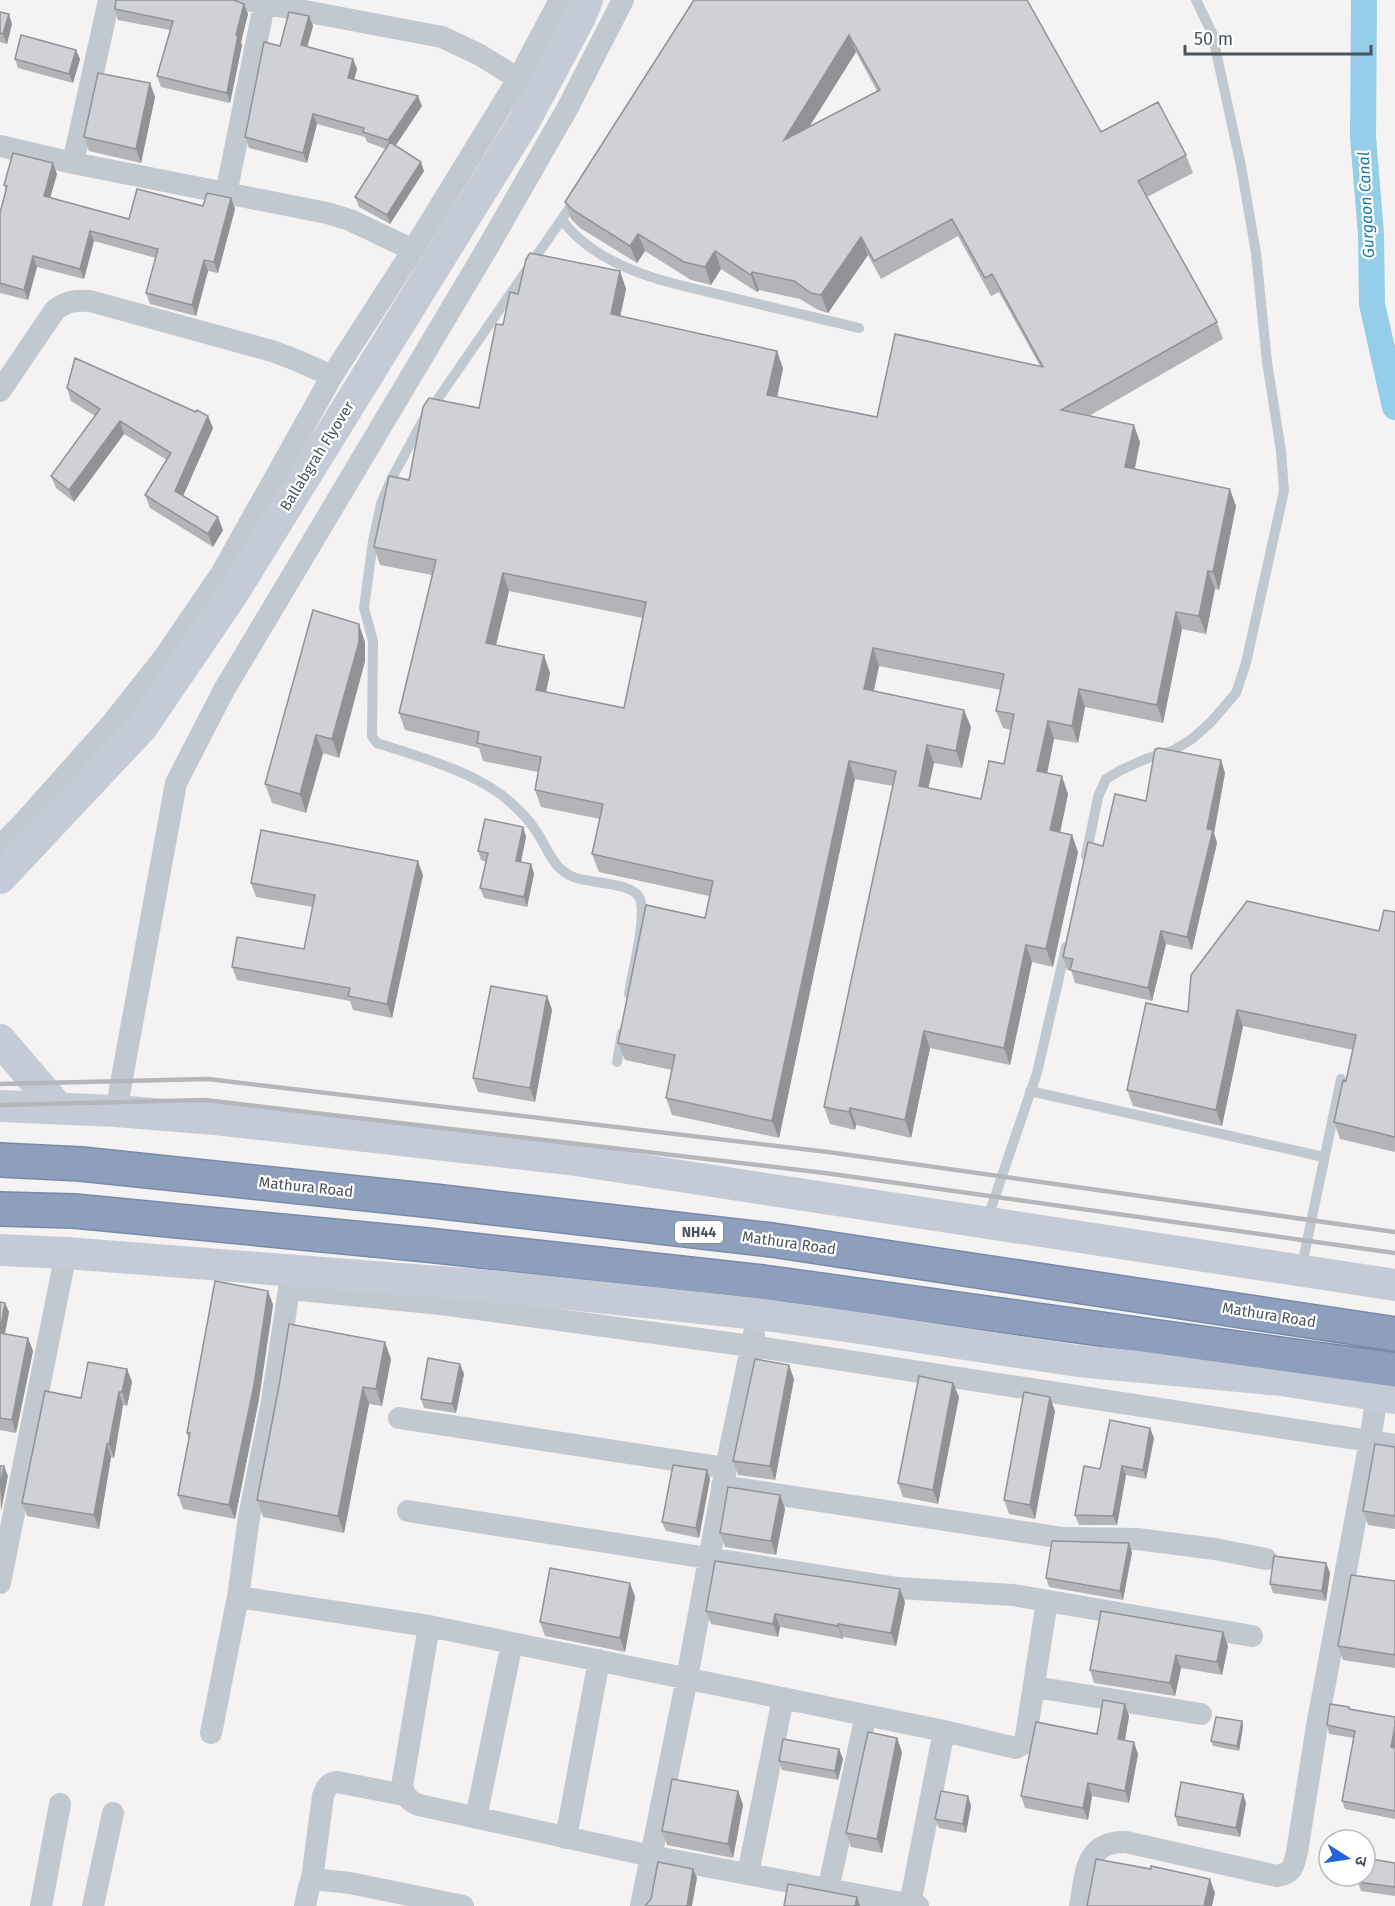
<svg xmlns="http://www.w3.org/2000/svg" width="1395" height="1906" font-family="'Fira Sans','Noto Sans Devanagari',sans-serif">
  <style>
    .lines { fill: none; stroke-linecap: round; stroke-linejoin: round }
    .canal { stroke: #94cee8; stroke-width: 26 }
    .highway-casing { stroke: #788aa9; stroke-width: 36 }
    .lane { stroke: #c1c8cf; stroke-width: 10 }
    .street { stroke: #c1c8cf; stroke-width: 22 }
    .secondary { stroke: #c4cbd7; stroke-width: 32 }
    .highway { stroke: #8d9fbd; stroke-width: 33 }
    .rail { stroke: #b4b6bb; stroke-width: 4.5 }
    .secondary-bridge { stroke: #c4cbd7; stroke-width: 32 }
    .wall { fill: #b2b4b8; fill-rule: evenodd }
    .shaded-wall { fill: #919296 }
    .building { fill: #cfd1d6; stroke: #919296; stroke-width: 1.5; fill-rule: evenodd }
    .labels { text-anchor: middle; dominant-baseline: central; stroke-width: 4.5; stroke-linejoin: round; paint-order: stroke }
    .shield { fill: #fff; stroke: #80878e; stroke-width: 1.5 }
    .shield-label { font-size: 14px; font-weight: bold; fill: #4a535e }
    .street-label { font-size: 15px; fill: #4a535e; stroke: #fff }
    .water-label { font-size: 16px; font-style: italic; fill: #157aa6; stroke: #fff }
  </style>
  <rect width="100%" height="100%" fill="#f4f2f2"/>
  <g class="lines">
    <path class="canal" d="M1364,0L1363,137L1371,234L1372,304L1395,407"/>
    <g class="highway-casing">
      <path id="highway" d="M0,1160L81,1164L434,1201L772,1240L1395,1334
        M0,1209L74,1211L427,1245L763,1282L1395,1370"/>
    </g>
    <path class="lane" d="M575,200L422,422L391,480L381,504L373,541L364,608L373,641L372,736L377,743C418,756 478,773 510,802C518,809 528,819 534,828C547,845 550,864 569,875C586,885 632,880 640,899C647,918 632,972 629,994
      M562,220C602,273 677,284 738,299C778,309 818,318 859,328
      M1086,856L1098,797L1106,779L1121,770L1148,758L1172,751L1192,739L1211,722L1236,693L1246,663L1284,491L1281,451L1267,362L1256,253L1241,166L1212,33L1196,0
      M617,1062L622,1033
      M1030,1091L1324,1157
      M987,1220L1037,1073L1066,947
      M1301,1270L1341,1079"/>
    <path class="street" d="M246,0L442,37L480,55L530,86
      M0,146L73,163L327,213L350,220L413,250
      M73,163L109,0
      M226,194L265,0
      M0,391L55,310C67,301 75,300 90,301L272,351L296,360L332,376
      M0,846L22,824L112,723L165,656L221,574L332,376L413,250L518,79L560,0
      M116,1111L176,783L224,690L488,247L567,109L623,0
      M291,1289L441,1304L751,1346L1395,1445
      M399,1418L726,1468
      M722,1486L1063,1538L1137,1539L1215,1549L1266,1559
      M408,1511L898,1588L1013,1595L1252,1636
      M0,1583L66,1253
      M238,1597L429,1626L944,1731L1016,1748L1023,1744L1026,1736L1047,1601
      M429,1626L402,1786C405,1797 409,1801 419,1805L651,1856L918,1906
      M1035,1687L1201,1714
      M211,1733L238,1597L249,1517L272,1401L291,1276
      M476,1818L512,1643
      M566,1838L599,1660
      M748,1874L783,1698
      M312,1879L323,1796C326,1788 328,1783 337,1782L404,1795
      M828,1890L866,1715
      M910,1904L944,1731
      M41,1906L60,1804
      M93,1906L113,1813
      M305,1906L309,1887L312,1879L350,1883L463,1906
      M641,1906L687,1678L726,1468L754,1334
      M1080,1906C1086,1874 1084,1841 1126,1842L1277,1876C1293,1873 1293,1867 1297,1852L1317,1726L1370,1441L1377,1395"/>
    <path class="secondary" d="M0,1040L58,1108
      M0,1106L116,1111L215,1119L569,1159L1395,1285
      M0,1250L66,1253L503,1287L757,1314L846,1326L1078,1361L1282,1380L1395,1398"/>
    <use href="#highway" class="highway"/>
    <path class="rail" d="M0,1084L208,1079L828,1152L1395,1232
      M0,1105L205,1100L825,1173L1395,1253"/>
    <path class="secondary-bridge" d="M0,878L142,727L233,593L525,120L579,19L587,0"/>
  </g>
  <path class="wall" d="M694,0H1027L1101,132L1186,155L1193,173L1147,197L1217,322L1223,339L1089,416L1140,442L1135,469L1236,506L1219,590L1215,589L1206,634L1182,629L1163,723L1085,707L1078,743L1054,739L1047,773L1068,794L1060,832L1072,835L1078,852L1053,967L1032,962L1010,1065L930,1048L911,1138L856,1125L855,1130L830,1124L824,1107L893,786L855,779L779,1138L672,1115L666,1098L672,1070L625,1060L618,1043L705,918L709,896L599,872L592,854L600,819L541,807L535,790L538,772L483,761L479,748L405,730L399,713L432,575L380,565L374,547L409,480L479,408L503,325L518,294L620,271L626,289L620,316L783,368L777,397L877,417L1040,366L999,292L991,296L958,236L881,279L868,255L828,313L818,310L800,299L759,290L757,292L721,269L711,285L691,280L645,251L637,263L580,228L571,219L565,202ZM856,52L877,91L810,126ZM509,591L643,618L624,708L546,692L550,673L496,645ZM879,666L1001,690L996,711L1003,728L1011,730L1004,764L981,799L928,788L934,763L962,768L971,727L874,691Z
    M244,4L248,14L241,42L242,45L230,103L161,87L157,76L170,30L118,20L115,9Z
    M0,12L12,24L7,44L0,42Z
    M309,16L313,26L307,46L353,59L357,69L354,79L422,106L395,146L424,171L390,224L359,207L355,197L386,149L367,142L365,137L317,124L307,163L249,148L245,137L280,46Z
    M15,59H80L73,83L18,68Z
    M155,97L141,163L89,151L84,137Z
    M57,174L50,197L129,219L203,206L231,198L235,209L218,273L208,271L196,316L150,304L146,293L156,258L94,241L84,279L37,267L28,300L0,293V213L6,191L4,185Z
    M67,388L196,412L208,416L213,428L183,496L223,530L213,547L150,508L145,495L167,460L124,434L74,502L56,488L51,476L95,416L71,401Z
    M365,642V661L339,758L323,753L306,813L272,803L265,784Z
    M1225,773L1214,833L1217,843L1192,950L1166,944L1152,1001L1075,983L1071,970H1067L1063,957L1146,801Z
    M523,827L526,837L521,862L531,864L534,874L527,907L484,898L480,888L486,862L481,860L478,851Z
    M423,875L392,1018L353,1010L350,1001L237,980L232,967L304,949L313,907L256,897L251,883Z
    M1395,912V1152L1340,1139L1334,1122L1346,1081L1353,1050L1243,1026L1222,1126L1133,1106L1127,1090L1188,1012L1379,931Z
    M547,996L552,1010L535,1102L478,1092L473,1078Z
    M268,1291L273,1305L259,1399L235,1519L183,1509L178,1495L189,1439L187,1433Z
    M0,1302L5,1303L9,1312L5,1334L28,1338L33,1351L16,1433L0,1430Z
    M391,1359L382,1406L369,1404L344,1533L263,1517L257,1500L279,1386Z
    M460,1364L464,1374L456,1413L424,1408L421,1399Z
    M127,1369L132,1382L127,1406L123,1405L114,1458L111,1457L99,1529L27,1516L22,1503L81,1398Z
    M794,1379L775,1480L738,1475L733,1461Z
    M953,1383L959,1397L938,1504L903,1497L898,1483Z
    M1055,1411L1035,1519L1009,1514L1004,1500Z
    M1154,1438L1146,1479L1126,1475L1117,1525H1079L1075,1515L1100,1469Z
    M1395,1447V1529L1368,1525L1363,1511Z
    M707,1470L710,1479L699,1538L666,1531L662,1522Z
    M780,1495L785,1509L776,1555L725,1547L720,1533Z
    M1132,1552L1123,1600L1049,1587L1046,1578Z
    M1326,1563L1330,1573L1326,1601L1273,1593L1270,1584Z
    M1395,1581V1668L1343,1660L1338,1646Z
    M630,1583L635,1597L625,1652L545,1636L540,1622Z
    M905,1602L896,1646L843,1637V1639L780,1627L778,1637L711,1624L706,1611Z
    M1223,1632L1228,1646L1222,1675L1181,1668L1175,1696L1094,1683L1090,1670Z
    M1125,1704L1129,1716L1125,1740L1138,1754L1129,1803L1092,1796L1088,1820L1025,1808L1021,1796L1097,1734Z
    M1349,1707L1350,1710L1395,1717V1819L1345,1809L1342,1801L1354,1738L1329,1734L1327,1725Z
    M1242,1721L1243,1726L1239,1751L1213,1746L1211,1741Z
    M839,1749L843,1759L838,1780L782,1770L779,1761Z
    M902,1752L882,1853L851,1847L846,1833Z
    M738,1791L743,1805L733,1858L667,1845L662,1831Z
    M1243,1794L1246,1803L1240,1837L1178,1826L1175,1816Z
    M968,1796L971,1806L966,1833L939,1828L935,1819Z
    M1395,1863V1896L1361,1891L1358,1882Z"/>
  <path class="shaded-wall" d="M244,4L248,14L241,42L242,45L230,103L227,93L236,35Z
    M9,14L12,24L7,44L3,34Z
    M309,16L313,26L305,55L301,45Z
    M849,35L856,52L790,157L784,140Z
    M76,50L80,59L73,83L69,74Z
    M353,59L357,69L352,88L348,78Z
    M150,83L155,97L141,163L136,149Z
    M418,96L422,106L392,151L388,140Z
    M313,114L317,124L307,163L303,153Z
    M421,162L424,171L390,224L387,215Z
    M53,163L57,174L48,206L44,196Z
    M231,198L235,209L218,273L214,262Z
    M90,231L94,241L84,279L80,269Z
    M638,234L645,251L637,263L630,246Z
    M861,237L868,255L828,313L821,295Z
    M715,251L721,269L711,285L705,267Z
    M33,256L37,267L28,300L24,290Z
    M204,260L208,271L196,316L192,305Z
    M620,271L626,289L617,332L611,314Z
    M752,272L759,290L757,292L751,275Z
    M777,351L783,368L774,413L767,395Z
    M208,416L213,428L180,503L175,491Z
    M120,421L124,434L74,502L69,490Z
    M1134,425L1140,442L1131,485L1125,467Z
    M1230,489L1236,506L1219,590L1213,572Z
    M218,517L223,530L213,547L208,534Z
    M1208,571L1215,589L1206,634L1199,616Z
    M503,573L509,591L492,661L486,643Z
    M1176,612L1182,629L1163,723L1157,705Z
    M359,624L365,642V661L339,758L332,739Z
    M873,648L879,666L870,707L864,689Z
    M544,655L550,673L543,707L536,690Z
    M1079,689L1085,707L1078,743L1072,726Z
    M964,710L971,727L962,768L956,751Z
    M1048,721L1054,739L1044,788L1037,771Z
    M316,735L323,753L306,813L300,794Z
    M927,745L934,763L925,803L919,786Z
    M1221,760L1225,773L1214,833L1217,843L1192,950L1187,937Z
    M849,761L855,779L779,1138L772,1121Z
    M1062,776L1068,794L1057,848L1050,830Z
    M523,827L526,837L519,871L516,861Z
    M1072,835L1078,852L1053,967L1046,949Z
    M418,861L423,875L392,1018L387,1004Z
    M531,864L534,874L527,907L524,897Z
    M1161,931L1166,944L1152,1001L1148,988Z
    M1026,945L1032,962L1010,1065L1004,1048Z
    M547,996L552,1010L535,1102L530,1088Z
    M1237,1010L1243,1026L1222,1126L1216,1110Z
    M924,1031L930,1048L911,1138L905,1120Z
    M850,1108L856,1125L855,1130L849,1112Z
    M268,1291L273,1305L259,1399L235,1519L229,1505Z
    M5,1303L9,1312L3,1342L0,1333Z
    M28,1338L33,1351L16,1433L12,1420Z
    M385,1342L391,1359L382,1406L376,1389Z
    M460,1364L464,1374L456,1413L452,1404Z
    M789,1365L794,1379L775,1480L770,1466Z
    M127,1369L132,1382L127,1406L122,1392Z
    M953,1383L959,1397L938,1504L933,1490Z
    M363,1387L369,1404L344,1533L338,1516Z
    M119,1392L123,1405L114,1458L109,1444Z
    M1050,1397L1055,1411L1035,1519L1030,1505Z
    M1150,1428L1154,1438L1146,1479L1143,1470Z
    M107,1444L111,1457L99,1529L94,1515Z
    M4,1466L8,1476L1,1511L0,1487Z
    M1122,1466L1126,1475L1117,1525L1113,1516Z
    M707,1470L710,1479L699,1538L696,1528Z
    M780,1495L785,1509L776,1555L771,1541Z
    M1129,1543L1132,1552L1123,1600L1120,1591Z
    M1326,1563L1330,1573L1326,1601L1322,1591Z
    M630,1583L635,1597L625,1652L620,1638Z
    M900,1589L905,1602L896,1646L891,1633Z
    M775,1614L780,1627L778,1637L773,1624Z
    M838,1624L843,1637V1639L838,1626Z
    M1223,1632L1228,1646L1222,1675L1217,1662Z
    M1176,1655L1181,1668L1175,1696L1170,1683Z
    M1125,1704L1129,1716L1123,1751L1118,1739Z
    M1242,1721L1243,1726L1239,1751L1237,1746Z
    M1395,1726V1750L1391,1747Z
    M897,1738L902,1752L882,1853L877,1839Z
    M1134,1742L1138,1754L1129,1803L1125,1791Z
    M839,1749L843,1759L838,1780L835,1771Z
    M1088,1783L1092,1796L1088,1820L1083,1808Z
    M738,1791L743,1805L733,1858L728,1844Z
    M1243,1794L1246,1803L1240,1837L1236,1828Z
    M968,1796L971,1806L966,1833L963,1824Z
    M693,1869L697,1878L692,1906H687Z
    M1210,1879L1215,1893L1212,1906H1204Z
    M857,1897L860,1906H855Z"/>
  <path class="building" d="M116,0H234L244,4L236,35H238L227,93L157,76L173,21L115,9Z
    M694,0H1027L1101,132L1158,102L1186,155L1138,181L1217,322L1061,410L1134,425L1125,467L1230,489L1213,572L1208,571L1199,616L1176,612L1157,705L1079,689L1072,726L1048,721L1037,771L1062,776L1050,830L1072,835L1046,949L1026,945L1004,1048L924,1031L905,1120L850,1108L849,1112L824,1107L896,771L849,761L772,1121L666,1098L675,1055L618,1043L646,905L705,918L713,881L592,854L603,804L535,790L541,757L477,743L479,732L399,713L436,560L374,547L389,476L409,480L423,407L429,398L479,408L496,324L503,325L510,292L518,294L526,259L530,253L620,271L611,314L777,351L767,395L877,417L895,334L1043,367L992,274L985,278L952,219L874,261L861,237L821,295L811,293L794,281L752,272L751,275L715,251L705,267L684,262L638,234L630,246L573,210L565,202ZM849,35L880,90L784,140ZM503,573L646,602L624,708L536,690L544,655L486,643ZM873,648L1004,674L996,711L1014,714L1004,764L989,761L981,799L919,786L927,745L956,751L964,710L864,689Z
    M0,12L9,14L3,34L0,33Z
    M289,12L309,16L301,45L353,59L348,78L418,96L388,140L363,132L364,128L313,114L303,153L245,137L264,42L280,46Z
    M21,35L76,50L69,74L15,59Z
    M98,73L150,83L136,149L84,137Z
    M390,142L421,162L387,215L355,197Z
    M13,153L53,163L44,196L129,219L137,189L203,206L207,193L231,198L214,262L204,260L192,305L146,293L158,249L90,231L80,269L33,256L24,290L0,283V213L7,186L4,185Z
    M75,358L196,412L197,410L208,416L175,491L218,517L208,534L145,495L171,453L120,421L69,490L51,476L100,409L67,388Z
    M313,610L359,624V642L332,739L316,735L300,794L265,784Z
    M1159,748L1221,760L1207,829L1213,830L1187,937L1161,931L1148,988L1070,970L1073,959L1063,957L1088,842L1103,846L1115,794L1146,801L1155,749Z
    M485,819L523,827L516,861L531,864L524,897L480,888L488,853L478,851Z
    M261,830L418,861L387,1004L348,996L350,988L232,967L237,937L304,949L315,895L251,883Z
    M1247,901L1379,931L1384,910L1395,912V1137L1334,1122L1343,1080L1346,1081L1356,1035L1237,1010L1216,1110L1127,1090L1146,1003L1188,1012L1191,975Z
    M491,986L547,996L530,1088L473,1078Z
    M215,1281L268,1291L254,1385L229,1505L178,1495L190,1433H187Z
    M0,1302L5,1303L0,1331Z
    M289,1324L385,1342L376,1389L363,1387L338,1516L257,1500L279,1386Z
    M0,1333L28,1338L12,1420L0,1418Z
    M428,1358L460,1364L452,1404L421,1399Z
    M755,1359L789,1365L770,1466L733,1461Z
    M88,1362L127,1369L122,1392H119L109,1444H107L94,1515L22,1503L45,1391L81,1398Z
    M919,1376L953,1383L933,1490L898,1483Z
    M1024,1392L1050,1397L1030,1505L1004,1500Z
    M1110,1420L1150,1428L1143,1470L1122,1466L1113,1516L1075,1515L1084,1466L1100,1469Z
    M1375,1444L1395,1447V1516L1363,1511Z
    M673,1465L707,1470L696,1528L662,1522Z
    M0,1466H4L0,1487Z
    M728,1487L780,1495L771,1541L720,1533Z
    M1052,1541L1129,1543L1120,1591L1046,1578Z
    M1274,1556L1326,1563L1322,1591L1270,1584Z
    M715,1561L900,1589L891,1633L838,1624V1626L775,1614L773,1624L706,1611Z
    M550,1568L630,1583L620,1638L540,1622Z
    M1351,1575L1395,1581V1655L1338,1646Z
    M1101,1611L1223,1632L1217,1662L1176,1655L1170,1683L1090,1670Z
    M1103,1700L1125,1704L1118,1739L1134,1742L1125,1791L1088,1783L1083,1808L1021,1796L1036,1722L1097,1734Z
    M1330,1704L1349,1707V1709L1395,1717V1726L1391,1747L1395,1748V1811L1342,1801L1355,1731L1327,1725Z
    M1216,1717L1242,1721L1237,1746L1211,1741Z
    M868,1732L897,1738L877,1839L846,1833Z
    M783,1739L839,1749L835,1771L779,1761Z
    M672,1779L738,1791L728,1844L662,1831Z
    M1181,1782L1243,1794L1236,1828L1175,1816Z
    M941,1791L968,1796L963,1824L935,1819Z
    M1365,1858L1395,1863V1887L1358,1882V1876H1365Z
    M1096,1859L1151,1869V1866L1210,1879L1204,1906H1087Z
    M658,1862L693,1869L687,1906H645L651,1899Z
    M788,1884L857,1897L855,1906H784Z"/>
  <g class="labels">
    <rect class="shield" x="675" y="1221" width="48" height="22" rx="4.5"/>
    <g class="shield-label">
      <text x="699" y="1232">NH44</text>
    </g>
    <g class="street-label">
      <text transform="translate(317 456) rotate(-58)">Ballabgrah Flyover</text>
      <text transform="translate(306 1187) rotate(6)">Mathura Road</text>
      <text transform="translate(789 1243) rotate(8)">Mathura Road</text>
      <text transform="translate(1269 1315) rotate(9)">Mathura Road</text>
    </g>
    <g class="water-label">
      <text transform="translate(1366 205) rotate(-93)">Gurgaon Canal</text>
    </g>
  </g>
  <g transform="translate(1347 1858) rotate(102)"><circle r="28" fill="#ffffff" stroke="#b7babf" stroke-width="1.5"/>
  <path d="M0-4.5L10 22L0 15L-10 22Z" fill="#2563db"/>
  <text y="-9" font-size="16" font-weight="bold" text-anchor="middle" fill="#4a535e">उ</text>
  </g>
  <path d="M1185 45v9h186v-9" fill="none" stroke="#4a535e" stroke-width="3"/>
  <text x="1194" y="45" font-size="18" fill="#4a535e" stroke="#ffffff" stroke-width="4.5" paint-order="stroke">50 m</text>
</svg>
